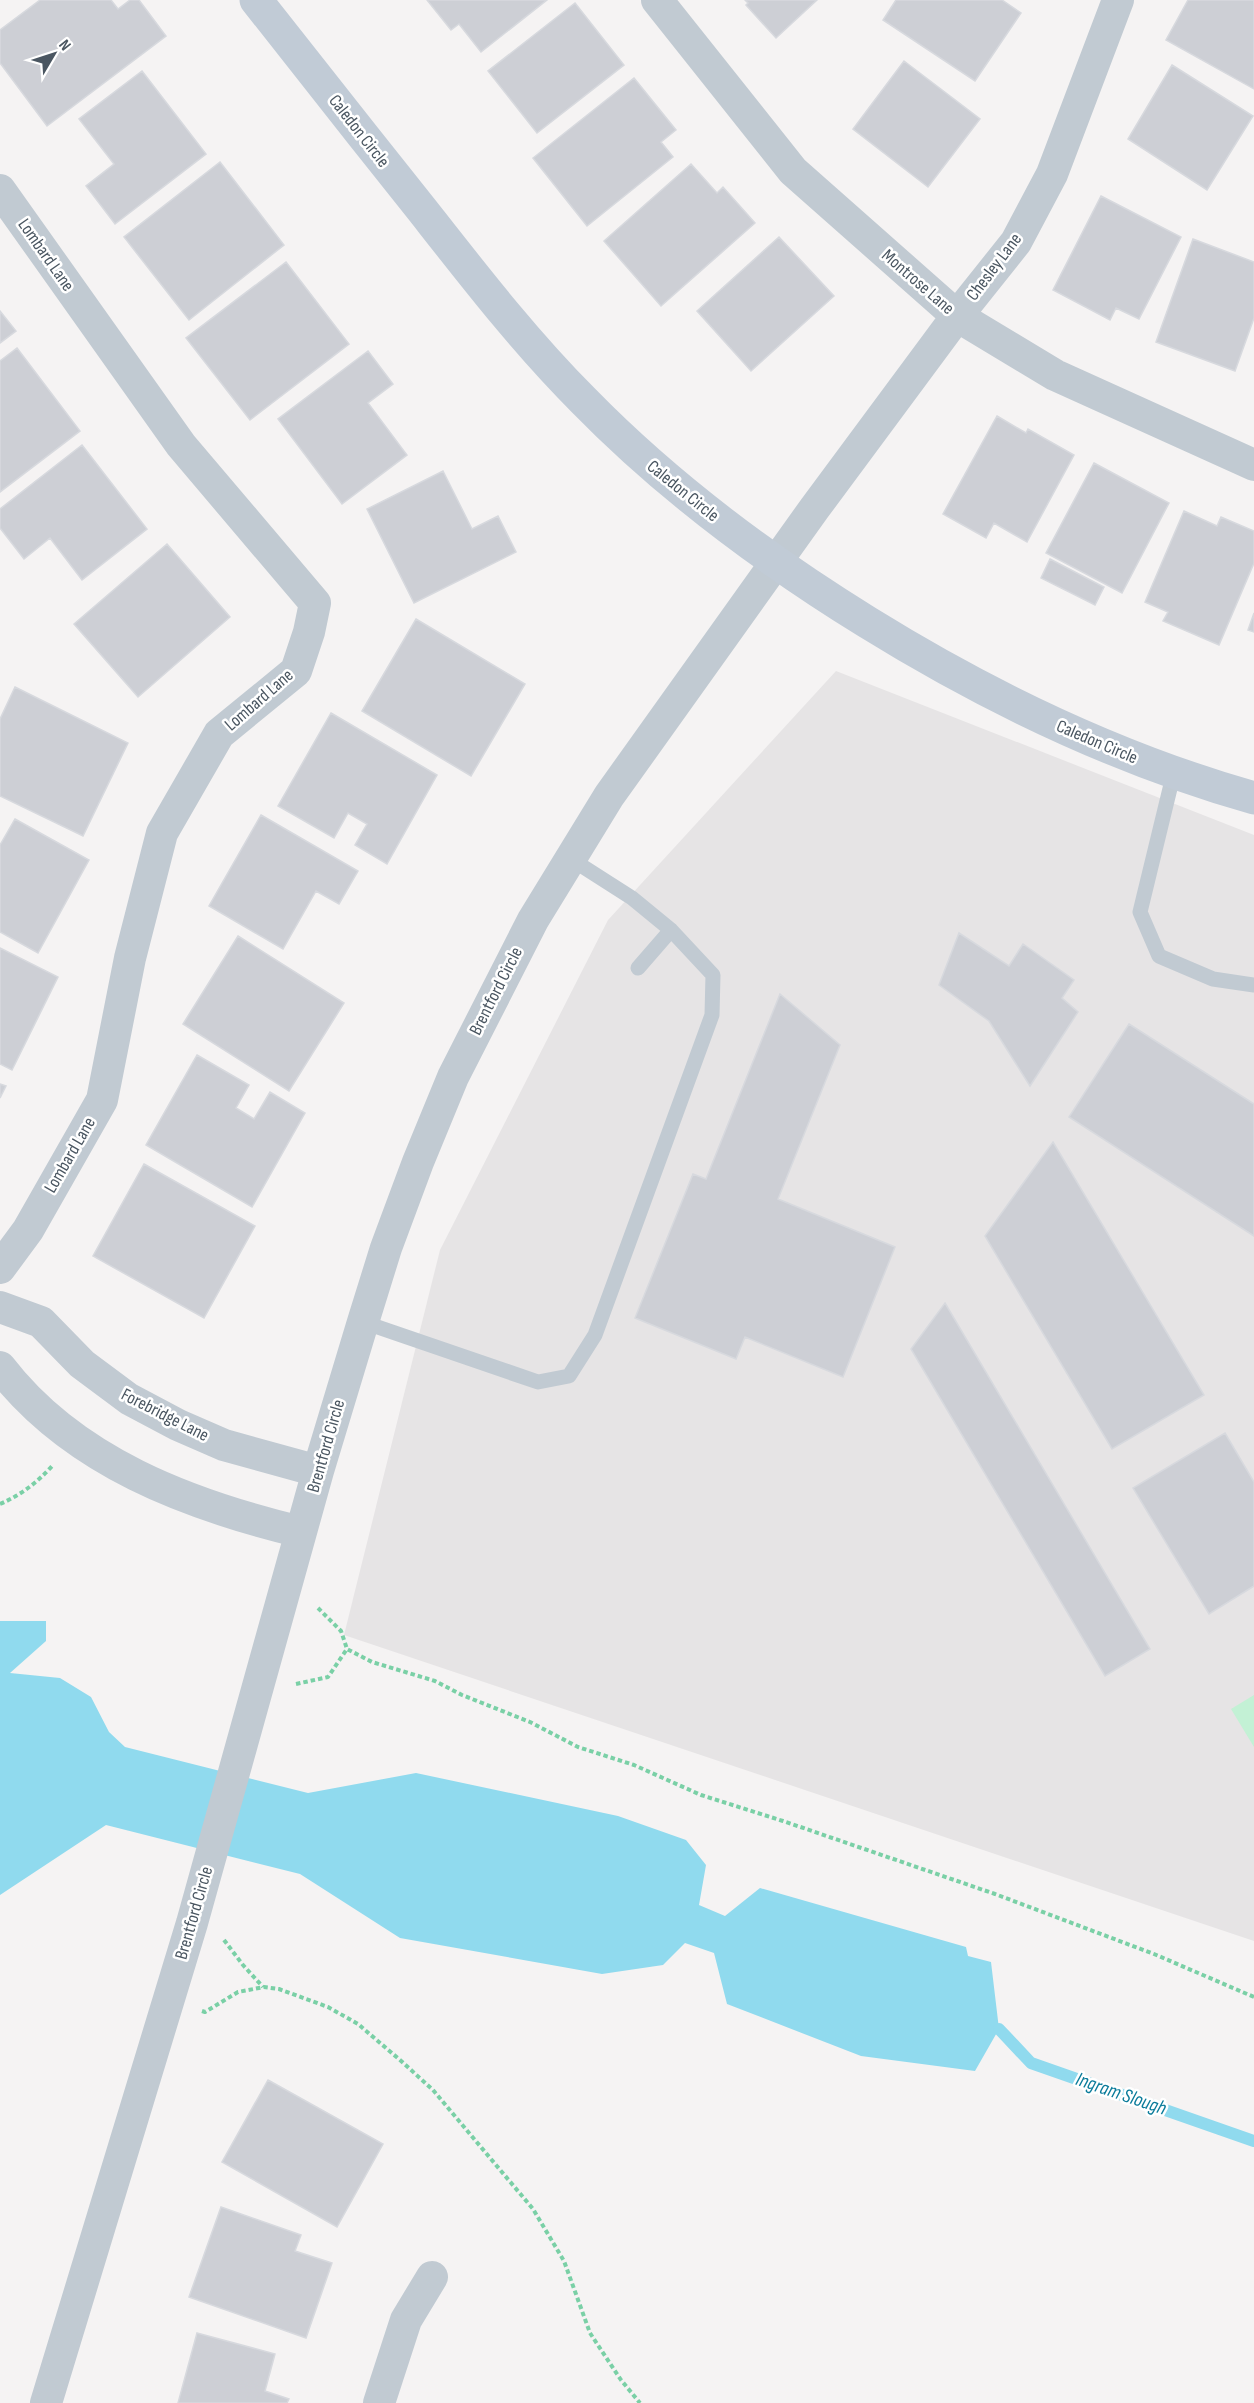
<svg xmlns="http://www.w3.org/2000/svg" width="1254" height="2403" font-family="'Sofia Sans Condensed',sans-serif">
  <style>
    .education { fill: #e6e4e5 }
    .green { fill: #c3f1d5 }
    .water { fill: #90daee }
    .lines { fill: none; stroke-linecap: round; stroke-linejoin: round }
    .stream { stroke: #90daee; stroke-width: 12 }
    .building { fill: #cdcfd5; stroke: #d7d9de; stroke-width: 1.5 }
    .path { stroke: #7ad0a6; stroke-width: 4; stroke-dasharray: 4.5 3; stroke-linecap: butt }
    .lane { stroke: #c1cad2; stroke-width: 15 }
    .street { stroke: #c1cad2; stroke-width: 32 }
    .secondary { stroke: #c1cbd6; stroke-width: 33 }
    .labels { text-anchor: middle; dominant-baseline: central; stroke-width: 5; stroke-linejoin: round; paint-order: stroke }
    .street-label { font-size: 18px; fill: #4a5661; stroke: #fff }
    .water-label { font-size: 20px; font-style: italic; fill: #0c7c9b; stroke: #fff }
  </style>
  <rect width="100%" height="100%" fill="#f5f3f3"/>
  <path class="education" d="M836,671L1254,835V1941L344,1635L440,1250L608,920Z"/>
  <path class="green" d="M1254,1695V1747L1231,1709Z"/>
  <path class="water" d="M0,1621H46V1641L10,1673L60,1678L91,1697L109,1732L125,1747L308,1793L416,1773L618,1816L686,1840L706,1865L699,1905L725,1916L760,1888L966,1947L968,1956L991,1962L999,2029L975,2071L861,2056L727,2004L714,1953L685,1943L663,1965L602,1974L400,1938L300,1874L106,1825L0,1895Z"/>
  <g class="lines">
    <path class="stream" d="M999,2029L1031,2063L1254,2141"/>
  </g>
  <path class="building" d="M40,0H111L118,9L130,0H139L166,36L47,126L0,63V30Z
    M427,0H547L481,52L459,24L451,30Z
    M745,0H817L776,38L746,5L748,3Z
    M896,0H1002L1021,13L975,81L883,20Z
    M1188,0H1254V89L1166,40Z
    M575,3L624,65L537,133L488,71Z
    M904,61L980,119L928,187L853,129Z
    M1172,65L1253,116L1207,190L1128,139Z
    M142,71L206,154L115,224L86,186L114,164L79,119Z
    M634,78L676,130L661,142L673,157L587,226L533,158Z
    M220,162L284,245L189,320L124,237Z
    M691,164L717,193L723,187L755,223L661,306L604,241Z
    M1101,196L1181,237L1139,319L1116,308L1110,320L1053,290Z
    M779,237L834,296L751,371L697,311Z
    M1193,239L1254,262V318L1235,371L1156,342Z
    M286,262L349,344L250,420L186,338Z
    M0,311L16,331L0,343Z
    M17,348L80,431L0,492V361Z
    M368,351L393,384L368,403L407,455L342,504L278,419Z
    M997,416L1026,433L1028,429L1074,455L1027,542L994,523L986,538L943,514Z
    M82,445L147,529L82,580L50,538L24,559L0,528V509Z
    M1094,463L1169,503L1122,593L1046,553Z
    M443,471L472,529L498,516L516,552L414,603L367,509Z
    M1184,511L1217,526L1221,517L1254,531V563L1219,645L1163,621L1168,612L1145,602Z
    M167,544L230,617L138,697L74,624Z
    M1050,559L1104,587L1095,605L1041,578Z
    M1254,613V632L1248,630Z
    M416,619L525,684L471,776L362,711Z
    M15,687L128,743L83,836L0,796V719Z
    M331,713L437,775L387,864L355,845L367,824L348,813L334,838L278,806Z
    M261,815L358,871L339,904L316,891L283,949L209,906Z
    M15,819L89,860L38,953L0,932V845Z
    M959,933L1009,966L1023,944L1074,980L1062,998L1078,1012L1030,1086L989,1021L939,985Z
    M238,936L344,1003L289,1091L183,1024Z
    M0,948L58,977L12,1070L0,1064Z
    M780,994L840,1045L778,1199L895,1247L843,1377L745,1337L736,1359L635,1318L693,1174L706,1179Z
    M1129,1024L1254,1104V1236L1069,1117Z
    M197,1055L249,1085L236,1108L254,1119L270,1092L305,1113L252,1207L146,1145Z
    M0,1084L6,1086L0,1098Z
    M1053,1142L1204,1395L1112,1449L985,1236Z
    M144,1164L255,1226L204,1318L93,1256Z
    M945,1303L1150,1649L1105,1676L911,1349Z
    M1225,1433L1254,1482V1586L1209,1614L1133,1488Z
    M268,2080L383,2144L337,2227L222,2162Z
    M221,2207L301,2235L295,2251L332,2263L306,2338L189,2297Z
    M197,2333L275,2354L265,2391L289,2399L287,2403H178Z"/>
  <g class="lines">
    <path class="path" d="M0,1504C21,1495 38,1482 53,1465
      M318,1608L341,1631L347,1649
      M296,1684L328,1677L347,1649L372,1662L435,1681L462,1695L530,1722L578,1747L634,1765L701,1795L783,1821L995,1894L1154,1954L1254,1997
      M224,1940L243,1965L263,1987
      M202,2011L205,2012L238,1992L264,1987L279,1989L328,2007L358,2024L400,2060L433,2090L533,2209L564,2261L590,2333L621,2380L640,2403"/>
    <path class="lane" d="M1174,772L1140,912L1159,956L1213,979L1254,985
      M638,968L671,930
      M363,1322L538,1382L569,1376L595,1335L712,1015L713,975L671,930L632,898L571,859"/>
    <path class="street" d="M657,0L793,171L957,316L1055,375L1254,465
      M0,190L181,445L315,603L309,632L296,671L219,734L162,833L130,958L102,1100L28,1230L0,1268
      M0,1307L41,1322L82,1364L129,1399L178,1425L224,1445L318,1471
      M0,1367C73,1462 189,1505 301,1532
      M46,2403L192,1923L318,1471L363,1322L386,1248L418,1162L453,1077L533,920L609,796L814,509L957,316L1016,242L1052,174L1118,0
      M379,2403L406,2320L432,2277"/>
    <path class="secondary" d="M256,0C311,70 367,141 423,211C474,276 525,342 584,401C668,487 765,559 867,622C988,697 1117,759 1254,798"/>
  </g>
  <g class="labels">
    <g class="street-label">
      <text transform="translate(359 131) rotate(52)">Caledon Circle</text>
      <text transform="translate(46 255) rotate(55)">Lombard Lane</text>
      <text transform="translate(994 267) rotate(-53)">Chesley Lane</text>
      <text transform="translate(918 282) rotate(41)">Montrose Lane</text>
      <text transform="translate(683 491) rotate(39)">Caledon Circle</text>
      <text transform="translate(259 700) rotate(-41)">Lombard Lane</text>
      <text transform="translate(1097 742) rotate(23)">Caledon Circle</text>
      <text transform="translate(496 991) rotate(-63)">Brentford Circle</text>
      <text transform="translate(70 1155) rotate(-60)">Lombard Lane</text>
      <text transform="translate(165 1415) rotate(27)">Forebridge Lane</text>
      <text transform="translate(326 1446) rotate(-74)">Brentford Circle</text>
      <text transform="translate(194 1913) rotate(-74)">Brentford Circle</text>
    </g>
    <g class="water-label">
      <text transform="translate(1121 2094) rotate(19)">Ingram Slough</text>
    </g>
  </g>
  <g transform="translate(54 54) rotate(51)" stroke="#ffffff" stroke-width="4.5" paint-order="stroke">
  <path d="M0-4.5L10 22L0 15L-10 22Z" fill="#4a5661"/>
  <text y="-9" font-size="16" font-weight="bold" text-anchor="middle" fill="#4a5661">N</text>
  </g>
</svg>
